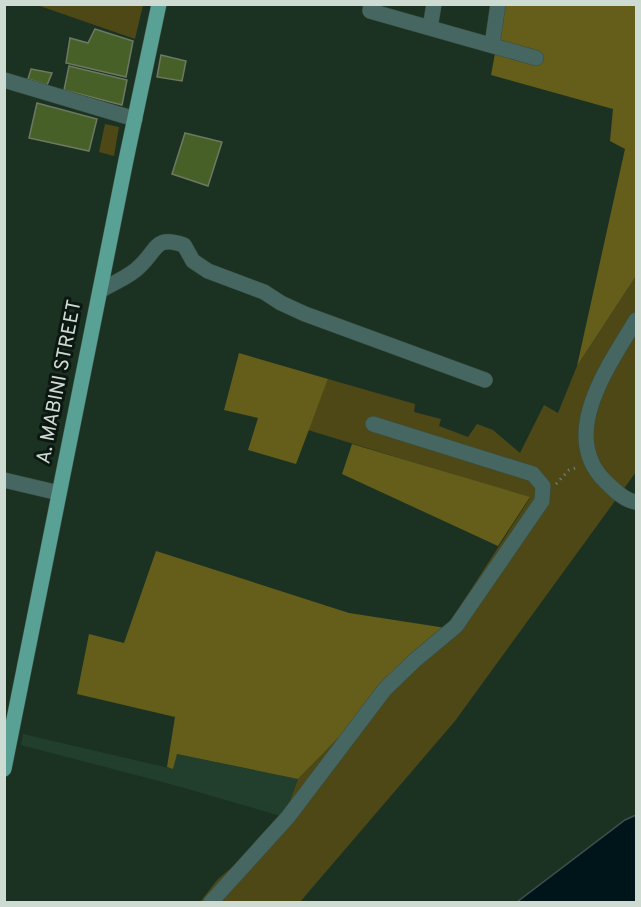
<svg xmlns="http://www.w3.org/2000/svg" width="641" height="907" font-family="Overpass,sans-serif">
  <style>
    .built { fill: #223f2e }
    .green { fill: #4e4817 }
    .forest { fill: #655e1a }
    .water { fill: #001519; stroke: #3e5050; stroke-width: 1.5 }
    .building { fill: #476028; stroke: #6d7961; stroke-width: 1.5 }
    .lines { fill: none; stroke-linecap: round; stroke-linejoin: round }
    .minor-casing { stroke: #384d3f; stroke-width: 16 }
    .major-casing { stroke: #384d3f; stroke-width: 16 }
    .path { stroke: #687b6f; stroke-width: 3; stroke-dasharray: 1.5 4.5; stroke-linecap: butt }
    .minor { stroke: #466761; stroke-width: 15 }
    .major { stroke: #5aa195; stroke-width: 15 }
    .labels { text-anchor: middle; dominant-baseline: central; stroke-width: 6; stroke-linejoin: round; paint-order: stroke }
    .street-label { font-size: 20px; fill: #cedbd2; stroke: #0d1711 }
  </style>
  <rect width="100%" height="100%" fill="#1b3223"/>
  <path class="built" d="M23,734L173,769L176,754L298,779L284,817L174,785L21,745Z"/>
  <path class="green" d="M37,5H143L135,39Z
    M105,124L119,127L114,156L99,152Z
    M636,276V472L455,721L300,902H200L218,879L260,844L284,817L298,779L446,628L530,498L308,430L328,379L415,404L414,412L441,419L439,426L468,437L477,424L493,430L520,453L544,405L558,413L577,366Z"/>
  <path class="forest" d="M504,5H636V276L577,366L625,149L610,141L613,109L491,75Z
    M239,353L328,379L296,464L248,450L258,418L224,410Z
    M352,444L530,497L498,546L342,474Z
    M156,551L349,613L446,628L298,779L177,754L173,769L167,767L175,717L77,694L89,634L124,643Z"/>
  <path class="water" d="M636,815V902H517L625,820Z"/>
  <path class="building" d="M95,29L133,41L126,77L66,63L70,38L88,43Z
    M161,55L186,61L182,81L157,77Z
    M69,66L127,80L122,105L64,90Z
    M31,69L52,73L47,85L28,79Z
    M37,103L97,119L89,151L29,138Z
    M185,133L222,142L208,186L172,174Z"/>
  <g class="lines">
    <g class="minor-casing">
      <path id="minor" d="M371,4L370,11L536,58
        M430,28L434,4
        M492,45L498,4
        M4,80L135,119
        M100,291C112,283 130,277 140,266C158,249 155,235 184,245L193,261L208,271L264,292L281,303L305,314L485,380
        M636,320C610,364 557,435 606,482C614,490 625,501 636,502
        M4,480L59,493
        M211,902L288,817L385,689L414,661L456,626L542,501L543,486L533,474L373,424"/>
    </g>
    <g class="major-casing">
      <path id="major" d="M4,769L126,160L159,4"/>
    </g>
    <path class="path" d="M556,484L569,470L579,467"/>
    <use href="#minor" class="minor"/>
    <use href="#major" class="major"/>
  </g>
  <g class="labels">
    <g class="street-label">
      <text transform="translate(60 382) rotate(-79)">A. MABINI STREET</text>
    </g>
  </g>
  <rect width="641" height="907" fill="none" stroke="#cedbd2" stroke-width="12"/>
</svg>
